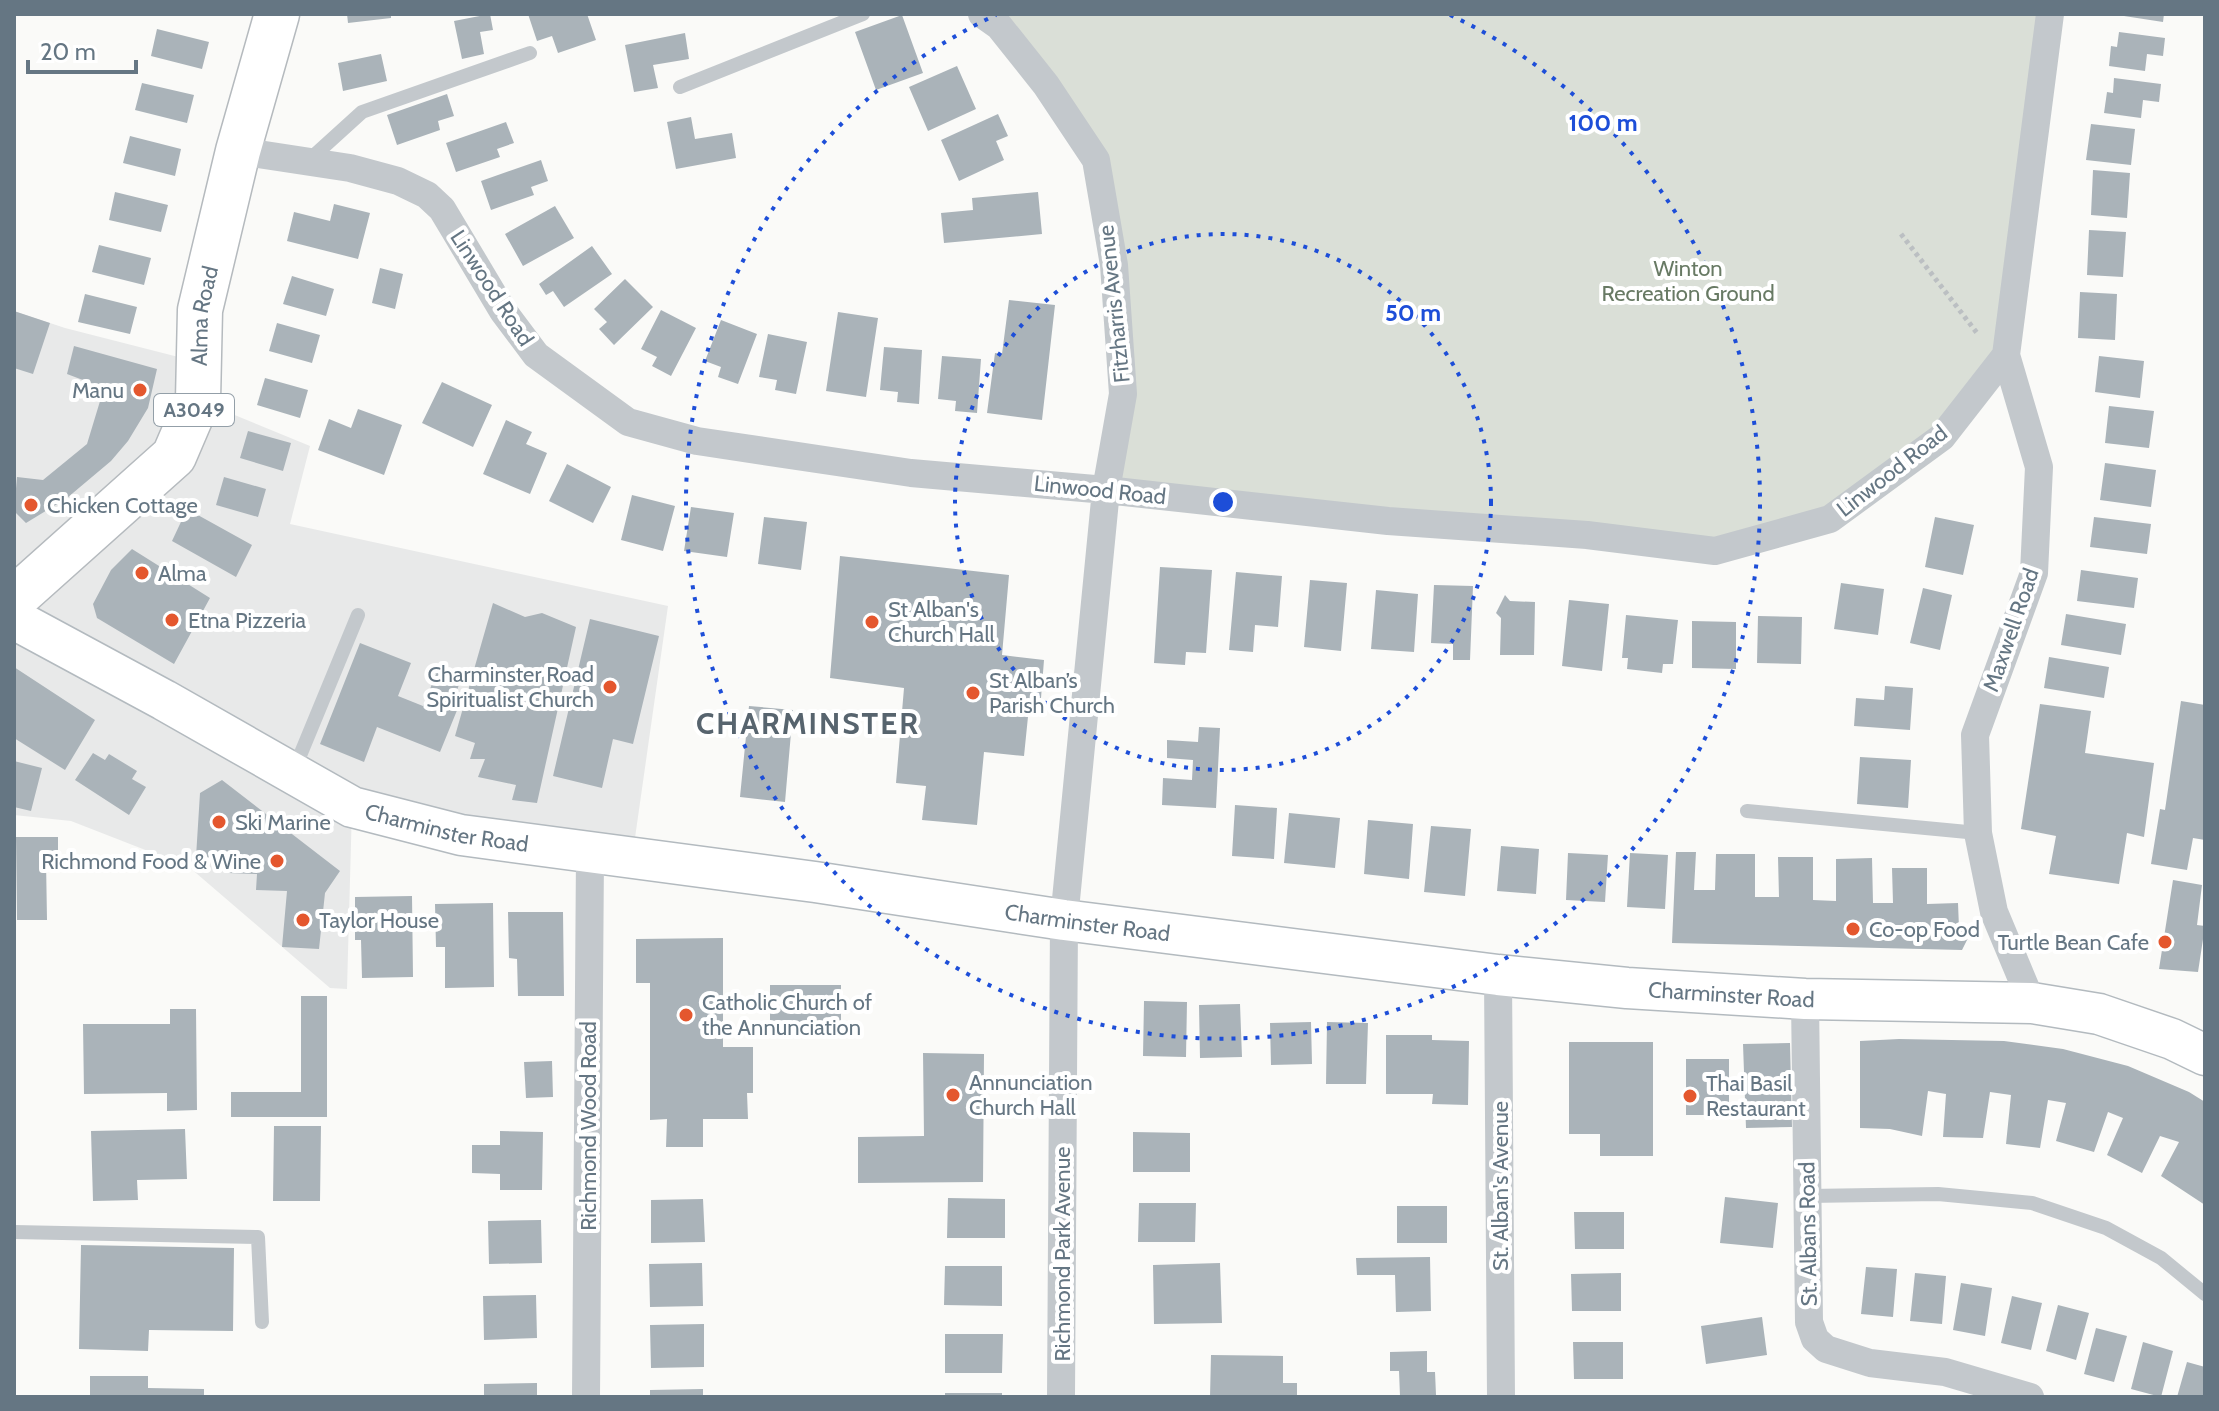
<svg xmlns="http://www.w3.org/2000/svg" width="2219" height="1411" font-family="Cabin,sans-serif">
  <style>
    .built { fill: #e8e9e9 }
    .green { fill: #dadfd7 }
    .building { fill: #aab3b9 }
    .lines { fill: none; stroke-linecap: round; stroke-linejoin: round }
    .secondary-casing { stroke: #b3babf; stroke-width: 43 }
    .primary-casing { stroke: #b5babe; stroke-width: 47 }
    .path { stroke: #bbbfc2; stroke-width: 5; stroke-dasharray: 4 4; stroke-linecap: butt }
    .lane { stroke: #c3c8cc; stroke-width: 14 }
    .street { stroke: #c3c8cc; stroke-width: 28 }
    .secondary { stroke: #fff; stroke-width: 40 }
    .primary { stroke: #fff; stroke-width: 44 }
    .ring { fill: none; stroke: #1d4ed8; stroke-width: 4; stroke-dasharray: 4 8 }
    .poi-dot { fill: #e4572e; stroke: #fff; stroke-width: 3 }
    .labels { text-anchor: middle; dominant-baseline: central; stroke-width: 8; stroke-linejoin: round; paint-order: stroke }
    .shield { fill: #fff; stroke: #939fa8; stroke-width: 2 }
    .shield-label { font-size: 20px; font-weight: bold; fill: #657683 }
    .park-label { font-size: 22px; fill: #687a64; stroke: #fff }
    .street-label { font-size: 22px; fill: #657683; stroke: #fff }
    .poi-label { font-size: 22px; fill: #657683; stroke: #fff; text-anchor: start }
    .district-label { font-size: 30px; font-weight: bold; letter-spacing: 2px; fill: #57646e; stroke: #fff }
    .centre { fill: #1d4ed8; stroke: #fff; stroke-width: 4 }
    .ring-label { font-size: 24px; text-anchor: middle; font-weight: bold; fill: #1d4ed8; stroke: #fff; stroke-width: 8; stroke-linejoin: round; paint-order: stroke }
  </style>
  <rect width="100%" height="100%" fill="#fafaf8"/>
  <path class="built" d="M14,311L65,328L198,362V400L310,446L290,524L668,606L632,859L352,807L347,989L330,988L189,867L71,821L14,815Z"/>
  <path class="green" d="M974,14H2050L2004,374L1830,519L1715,551L1106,490L1123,394L1096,160Z"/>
  <path class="building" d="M347,14H391V18L348,23Z
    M490,14L493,30L480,32L484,54L462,59L454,21Z
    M528,14H587L596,40L558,53L552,36L537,41Z
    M2111,14H2164L2163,22Z
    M902,15L923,73L876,90L855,32Z
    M157,29L209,42L202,69L151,56Z
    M2119,32L2165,38L2163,56L2147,54L2145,71L2109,66L2111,46L2117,47Z
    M685,33L689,59L653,65L658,88L634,92L625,45Z
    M381,54L387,81L343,91L338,63Z
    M957,66L976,109L928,131L909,87Z
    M2114,78L2161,84L2159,102L2143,100L2141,118L2104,113L2107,92L2113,93Z
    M142,83L194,95L187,123L135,110Z
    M447,94L454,116L438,121L440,130L397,145L387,115Z
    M998,114L1008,136L996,141L1004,160L959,181L941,140Z
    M691,117L695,139L732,133L736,158L676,169L667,122Z
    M506,122L514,143L497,149L500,157L456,172L446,143Z
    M2091,124L2135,129L2131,165L2086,160Z
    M130,136L181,149L175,176L123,163Z
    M541,160L548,181L531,187L534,195L491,210L481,181Z
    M2093,170L2130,173L2127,218L2091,215Z
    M115,192L168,205L161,232L109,220Z
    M1038,192L1042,234L944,243L941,213L973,210L972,198Z
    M334,204L370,213L358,259L287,241L294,212L330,221Z
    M555,206L574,238L523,266L505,234Z
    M2089,230L2126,232L2123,277L2087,275Z
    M99,245L151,258L144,285L92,272Z
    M592,246L612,274L564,307L553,291L546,295L539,284Z
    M380,268L403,274L395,309L372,303Z
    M292,276L334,289L326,316L283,304Z
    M625,279L653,307L614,345L599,329L607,322L594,309Z
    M2080,292L2117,294L2115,340L2078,338Z
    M85,294L137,307L130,334L78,322Z
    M1009,300L1055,305L1042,420L987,413L995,353L1002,354Z
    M661,310L696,328L671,376L652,366L657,357L641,349Z
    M14,311L50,323L33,374L14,368Z
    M838,312L878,318L866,397L826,391Z
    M721,320L757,334L738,384L718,377L721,367L705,361Z
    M277,323L320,335L312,363L269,351Z
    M768,334L807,342L796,394L775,390L777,380L759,377Z
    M74,346L157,369L148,408L128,441L111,461L67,498L26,523L14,511L17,477L43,480L87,444L104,388L67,374Z
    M884,347L922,350L919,404L897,402L898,392L880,390Z
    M942,356L981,359L977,413L955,411L956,401L938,399Z
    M2099,356L2144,361L2140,398L2095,392Z
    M265,378L308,390L300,418L257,405Z
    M442,382L492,405L473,447L422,423Z
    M2109,406L2154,411L2149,448L2105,443Z
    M358,409L402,425L384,475L318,450L329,419L351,428Z
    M506,420L532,432L526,444L547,453L530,494L483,474Z
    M248,431L291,443L283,471L240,458Z
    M2105,463L2156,470L2151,507L2100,500Z
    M567,464L611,487L593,523L549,501Z
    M224,477L266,489L258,517L216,505Z
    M632,495L675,506L663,551L621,540Z
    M691,507L734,513L727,557L684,551Z
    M187,509L252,545L236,577L172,541Z
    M764,517L807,522L801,570L758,564Z
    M1935,517L1974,525L1963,575L1925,567Z
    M2094,517L2151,524L2147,554L2090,547Z
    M132,549L210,598L174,664L97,618L93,604L111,570Z
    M840,556L1009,575L1002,655L1044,660L1041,698L1030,697L1024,756L984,752L977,825L922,820L926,786L896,783L904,688L830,678Z
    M1160,567L1212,570L1206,653L1186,652L1185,665L1154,663Z
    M2081,570L2138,578L2134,608L2077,601Z
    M1236,572L1282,576L1278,627L1255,625L1253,652L1229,650Z
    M1310,580L1347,583L1341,651L1304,647Z
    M1841,583L1884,589L1878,635L1834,629Z
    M1434,585L1473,586L1470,660H1453V644L1431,643Z
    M1923,588L1952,595L1940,650L1910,643Z
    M1376,590L1418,594L1414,652L1371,649Z
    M1505,595L1510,601L1535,602L1534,655H1500L1501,618L1496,613Z
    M1569,600L1609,604L1602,671L1562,666Z
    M493,603L525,617L542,613L576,627L537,803L512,800L516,785L478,777L485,759H470L475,743L455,736Z
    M2066,614L2126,624L2121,655L2061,645Z
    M1626,615L1678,620L1673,664H1663L1662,673L1627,669L1628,658H1622Z
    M1758,616L1802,617L1801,664L1757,663Z
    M590,619L659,636L633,744L613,739L602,788L553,776Z
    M1692,621L1736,622V669L1692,668Z
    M360,643L411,663L398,696L423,706L437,672L460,682L453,701L460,703L440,752L377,727L364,762L320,744Z
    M2049,657L2109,667L2104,698L2044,688Z
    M14,667L95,720L65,770L14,738Z
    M1885,686L1913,688L1910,730L1854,726L1856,698L1884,700Z
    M2181,701L2205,705V840L2193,838L2187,870L2151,864L2160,809L2165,810Z
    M2040,704L2091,711L2085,753L2154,763L2144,837L2127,833L2119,884L2049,874L2056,836L2021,829Z
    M749,706L793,710L785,802L740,797Z
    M1199,727L1220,728L1216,808L1162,805L1163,778L1192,780L1193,760L1167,758V740L1198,742Z
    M93,753L105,760L109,754L137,771L132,779L146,787L129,815L75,780Z
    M1860,757L1911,760L1908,808L1857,804Z
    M14,761L42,768L31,811L14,807Z
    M222,780L340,871L325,893L319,949L282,947L287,891L256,890L257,874L228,873L229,858L196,857L200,793Z
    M1235,805L1277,808L1274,859L1232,856Z
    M1289,813L1340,818L1335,868L1284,863Z
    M1368,820L1413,824L1409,879L1364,874Z
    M1431,826L1471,829L1465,896L1424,892Z
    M16,837H58V860H46L47,920H17Z
    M1501,846L1539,849L1536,894L1497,891Z
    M1676,852H1696L1694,890H1715L1716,854H1755V897H1779L1778,857H1813V900L1836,901V859L1872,858L1873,903H1893L1892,868H1927V904L1958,903L1959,928L1969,936L1962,950L1672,943Z
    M1568,853L1608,855L1605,902L1566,900Z
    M1630,853L1668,855L1665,909L1627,907Z
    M2173,880L2202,885L2197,925L2205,926L2198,972L2159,969Z
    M412,896L413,977L362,978L361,940H355V897Z
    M493,903L494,987L445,988V947H436L435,904Z
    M508,912H563L564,996H518L517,959L509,958Z
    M723,938V1047H753V1093H747L748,1119H703V1147H666L667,1119L650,1120V983H636V939Z
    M770,985H841V1026L770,1027Z
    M301,996H327V1117H231V1092H301Z
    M1144,1001L1187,1002L1186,1057L1143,1056Z
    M1240,1004L1242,1057L1200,1058L1199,1005Z
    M170,1009H196L197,1110L167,1111V1093L84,1094L83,1024H170Z
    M1311,1022L1312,1064L1271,1065L1270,1023Z
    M1327,1022L1368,1023L1366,1084H1326Z
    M1386,1035H1432V1040L1469,1041L1468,1105L1432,1104L1433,1094H1386Z
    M1899,1039L2004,1041L2063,1049L2128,1066L2189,1092L2205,1102V1205L2161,1176L2179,1142L2160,1136L2142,1173L2107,1155L2123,1118L2108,1112L2094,1152L2056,1141L2066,1103L2048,1100L2040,1148L2006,1144L2011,1095L1990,1092L1983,1138L1943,1137L1946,1094L1928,1091L1922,1136L1890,1129L1860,1128V1041Z
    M1569,1042H1653V1156H1600V1134H1569Z
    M1790,1043L1792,1127L1746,1128L1743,1044Z
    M923,1053L984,1054L983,1182L858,1183V1137L924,1136Z
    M1686,1059H1729V1115H1686Z
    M552,1061L553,1097L526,1098L524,1062Z
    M274,1126H321L320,1201H273Z
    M185,1129L187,1179L137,1180L138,1200L93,1201L91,1131Z
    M500,1131L543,1132L542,1190H500V1174L472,1173V1145H500Z
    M1133,1132L1190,1133V1172H1133Z
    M1725,1197L1778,1203L1773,1248L1720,1243Z
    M948,1198L1005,1199V1238H947Z
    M703,1199L705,1242L651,1243V1200Z
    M1139,1203H1196L1195,1242H1138Z
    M1397,1206H1447V1243H1397Z
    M1574,1212H1624V1249H1575Z
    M541,1220L542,1263L489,1264L488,1221Z
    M81,1245L234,1248L233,1331L149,1330L148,1351L79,1349Z
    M1430,1257L1431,1311L1396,1312L1395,1275H1357L1356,1258Z
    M702,1263L703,1306L650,1307L649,1264Z
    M1220,1263L1222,1323L1154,1324L1153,1265Z
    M945,1266H1002V1306L944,1305Z
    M1866,1267L1897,1269L1893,1317L1861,1314Z
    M1621,1273V1311H1572L1571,1274Z
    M1915,1273L1946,1276L1942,1324L1910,1321Z
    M1961,1283L1992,1288L1985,1336L1953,1330Z
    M536,1295L537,1338L484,1340L483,1296Z
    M2012,1296L2042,1303L2031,1350L2001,1343Z
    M2058,1305L2089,1313L2076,1360L2046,1351Z
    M1762,1317L1767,1355L1706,1364L1701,1326Z
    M704,1324V1367L651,1368L650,1325Z
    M2096,1328L2127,1336L2114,1382L2084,1374Z
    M945,1334H1003L1002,1373H945Z
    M1573,1342H1623V1379H1574Z
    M2143,1342L2173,1351L2161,1397L2131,1389Z
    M1427,1351V1372H1435L1436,1395L1400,1396L1399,1371H1390V1352Z
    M1211,1355L1283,1356V1383H1297V1397H1210Z
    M2187,1362L2205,1367V1397H2177Z
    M90,1376H148V1388L204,1389V1397H90Z
    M537,1383V1397H484V1384Z
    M703,1389V1397H650V1390Z
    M945,1393H1002V1397H945Z"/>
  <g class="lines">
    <g class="secondary-casing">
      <g id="secondary">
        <path id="s1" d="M14,619L164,700L352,807L461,835L815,882L1064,920L1498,975L1627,988L1805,999L2032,1003L2099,1014L2172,1039L2205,1055"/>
      </g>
    </g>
    <g class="primary-casing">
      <g id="primary">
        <path id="s2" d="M14,599L174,456L198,400L200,310L238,151L277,14"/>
      </g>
    </g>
    <path class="path" d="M1901,234L1977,333"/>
    <path class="lane" d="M680,87L863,14
      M308,161L362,112L530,53
      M294,770L358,615
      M1747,811L1978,833
      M1808,1196L1938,1194L2032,1203L2106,1228L2161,1258L2205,1294
      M14,1232L258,1237L262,1322"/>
    <path class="street" d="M982,14L999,26L1046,85L1096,160L1114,265L1123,394L1106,490L1064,920L1061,1397
      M238,151L350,168L398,181L427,195L442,209L503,311L536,355L628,422L697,441L911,473L1106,490L1388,521L1587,535L1715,551L1830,519L1942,437L2006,355
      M1498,975L1501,1397
      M1805,999L1809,1322L1815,1339L1826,1349L1870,1363L1945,1372L2030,1397
      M2032,1003L1994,912L1978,833L1975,735L2034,573L2039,467L2006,355L2050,14
      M586,1397L590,854"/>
    <use href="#secondary" class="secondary"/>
    <use href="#primary" class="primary"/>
  </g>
  <g class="ring">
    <circle cx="1223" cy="502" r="268"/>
    <path d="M1450 15A537 537 0 1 1 996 15"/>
  </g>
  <g class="poi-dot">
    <circle cx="140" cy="390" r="8"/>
    <circle cx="31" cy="505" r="8"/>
    <circle cx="142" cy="573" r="8"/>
    <circle cx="172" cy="620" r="8"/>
    <circle cx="872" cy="622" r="8"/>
    <circle cx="610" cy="687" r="8"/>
    <circle cx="973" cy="693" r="8"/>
    <circle cx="219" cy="822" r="8"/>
    <circle cx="277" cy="861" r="8"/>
    <circle cx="303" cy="920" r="8"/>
    <circle cx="1853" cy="929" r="8"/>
    <circle cx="2165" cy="942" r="8"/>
    <circle cx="686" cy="1015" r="8"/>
    <circle cx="953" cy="1095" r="8"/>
    <circle cx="1690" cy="1096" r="8"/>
  </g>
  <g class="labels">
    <rect class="shield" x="154" y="394" width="80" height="32" rx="6"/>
    <g class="shield-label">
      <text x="194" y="410">A3049</text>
    </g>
    <g class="park-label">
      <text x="1688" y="268">Winton<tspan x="1688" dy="25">Recreation Ground</tspan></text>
    </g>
    <g class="street-label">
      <text transform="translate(492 288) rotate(57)">Linwood Road</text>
      <text transform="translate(1114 304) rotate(-96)">Fitzharris Avenue</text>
      <text stroke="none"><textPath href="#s2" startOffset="360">Alma Road</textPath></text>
      <text transform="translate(1892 471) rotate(-38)">Linwood Road</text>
      <text transform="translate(1100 490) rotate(6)">Linwood Road</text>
      <text transform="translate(2011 630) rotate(-71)">Maxwell Road</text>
      <text stroke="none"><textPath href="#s1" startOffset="484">Charminster Road</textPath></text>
      <text stroke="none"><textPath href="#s1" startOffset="1132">Charminster Road</textPath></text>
      <text stroke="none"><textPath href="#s1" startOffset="1780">Charminster Road</textPath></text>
      <text transform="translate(588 1126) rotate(-90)">Richmond Wood Road</text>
      <text transform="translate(1500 1186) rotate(-90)">St. Alban's Avenue</text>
      <text transform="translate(1808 1234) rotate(-91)">St. Albans Road</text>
      <text transform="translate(1062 1254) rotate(-90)">Richmond Park Avenue</text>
    </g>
    <g class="poi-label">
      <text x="124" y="390" text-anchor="end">Manu</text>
      <text x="47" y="505">Chicken Cottage</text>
      <text x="158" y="573">Alma</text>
      <text x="888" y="609">St Alban's<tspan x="888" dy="25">Church Hall</tspan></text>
      <text x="188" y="620">Etna Pizzeria</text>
      <text x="594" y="674" text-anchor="end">Charminster Road<tspan x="594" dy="25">Spiritualist Church</tspan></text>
      <text x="989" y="680">St Alban’s<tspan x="989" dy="25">Parish Church</tspan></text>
      <text x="235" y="822">Ski Marine</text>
      <text x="261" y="861" text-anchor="end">Richmond Food &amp; Wine</text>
      <text x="319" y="920">Taylor House</text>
      <text x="1869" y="929">Co-op Food</text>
      <text x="2149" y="942" text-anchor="end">Turtle Bean Cafe</text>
      <text x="702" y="1002">Catholic Church of<tspan x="702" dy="25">the Annunciation</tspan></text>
      <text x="969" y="1082">Annunciation<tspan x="969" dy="25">Church Hall</tspan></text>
      <text x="1706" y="1083">Thai Basil<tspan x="1706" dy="25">Restaurant</tspan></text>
    </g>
    <g class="district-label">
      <text x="808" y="723">CHARMINSTER</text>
    </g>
  </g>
  <circle cx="1223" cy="502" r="12" class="centre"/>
  <g class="ring-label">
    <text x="1603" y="131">100 m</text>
    <text x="1413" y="321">50 m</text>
  </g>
  <rect width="2219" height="1411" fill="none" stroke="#657683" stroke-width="32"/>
  <path d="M28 60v12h108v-12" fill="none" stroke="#657683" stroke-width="4"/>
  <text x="40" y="60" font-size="24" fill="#657683" stroke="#ffffff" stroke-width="6" paint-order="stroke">20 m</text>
</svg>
